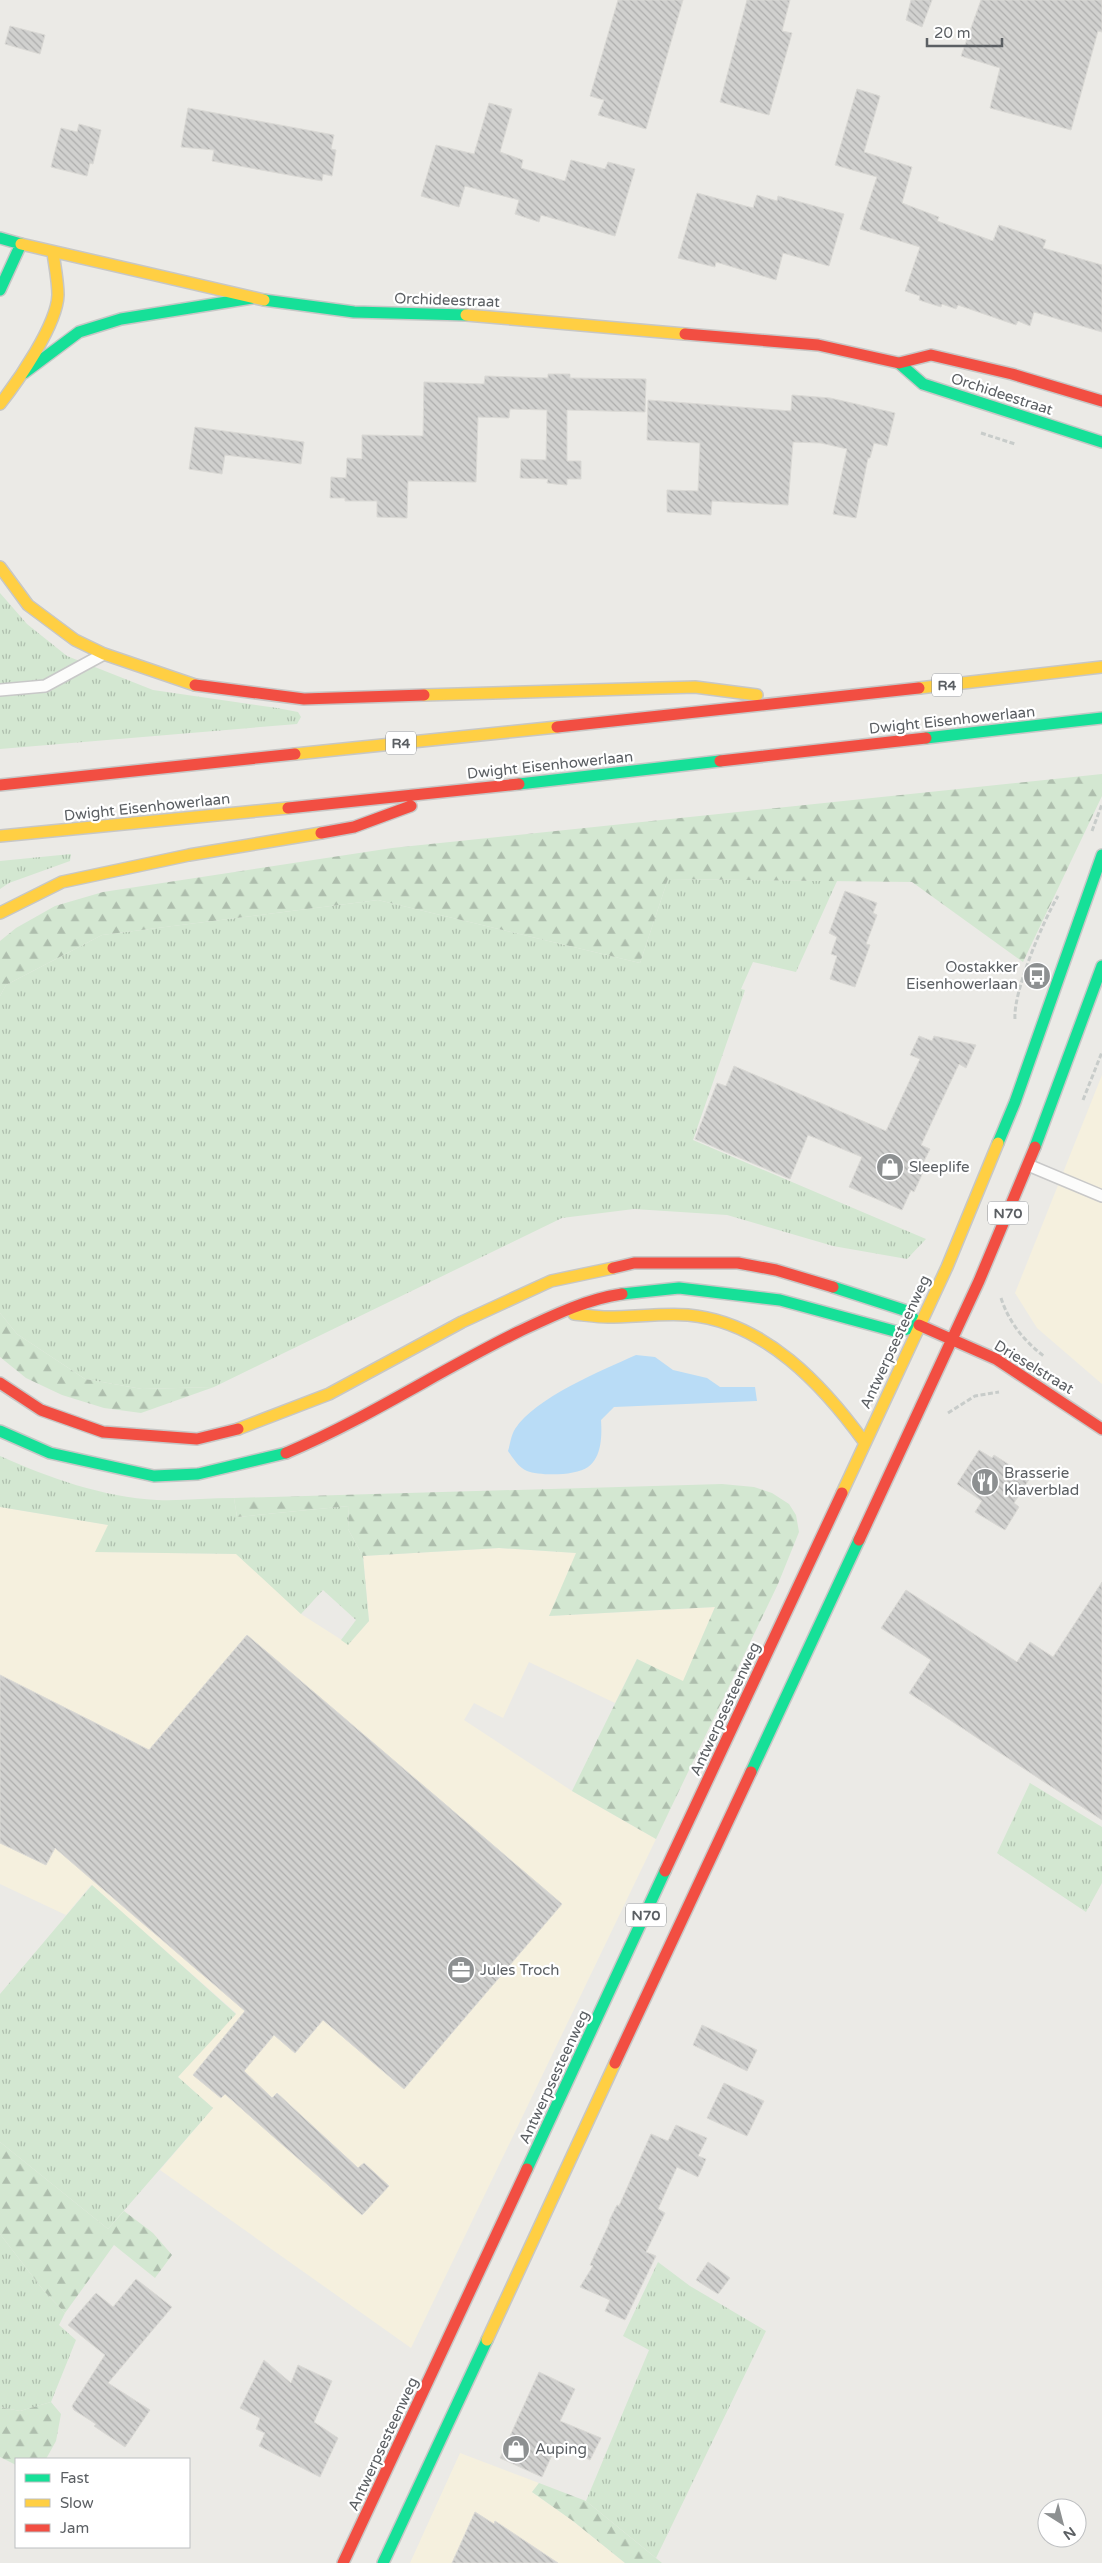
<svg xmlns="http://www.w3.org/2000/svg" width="1102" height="2563" font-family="'Varela Round',sans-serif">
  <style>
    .commercial { fill: #f5f0de }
    .grass { fill: url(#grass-tufts) }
    .forest { fill: url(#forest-firs) }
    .water { fill: #b9dcf6 }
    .building { fill: url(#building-back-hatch); stroke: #dad9d5 }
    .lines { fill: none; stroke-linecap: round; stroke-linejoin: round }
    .lane-casing { stroke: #c8c8c8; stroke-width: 14 }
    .fast-casing { stroke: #c7c7c6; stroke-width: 14 }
    .slow-casing { stroke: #c7c7c6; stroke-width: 14 }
    .jam-casing { stroke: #c7c7c6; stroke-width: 14 }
    .path { stroke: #c8ccca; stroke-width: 3; stroke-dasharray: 5 2.5; stroke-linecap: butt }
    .lane { stroke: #fcfcfb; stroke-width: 11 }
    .fast { stroke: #16e098; stroke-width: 11 }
    .slow { stroke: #ffcf43; stroke-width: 11 }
    .jam { stroke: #f24e42; stroke-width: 11 }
    .labels { text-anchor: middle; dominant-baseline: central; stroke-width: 4.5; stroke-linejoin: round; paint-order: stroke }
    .shield { fill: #fff; stroke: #8c8f92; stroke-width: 1 }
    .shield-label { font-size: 14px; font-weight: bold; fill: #5b5f63 }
    .street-label { font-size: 15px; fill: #5b5f63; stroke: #fff }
    .poi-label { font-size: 15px; fill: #5b5f63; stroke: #fff; text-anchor: start }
  </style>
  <defs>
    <pattern id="grass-tufts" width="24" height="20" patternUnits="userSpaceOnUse" patternTransform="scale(1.25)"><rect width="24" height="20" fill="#d3e7d1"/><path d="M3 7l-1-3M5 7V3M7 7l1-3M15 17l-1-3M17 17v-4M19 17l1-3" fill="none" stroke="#aebead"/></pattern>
    <pattern id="forest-firs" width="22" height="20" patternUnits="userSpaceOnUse" patternTransform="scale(1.25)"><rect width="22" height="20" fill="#d3e7d1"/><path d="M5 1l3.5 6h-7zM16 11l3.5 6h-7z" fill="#aebead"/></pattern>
    <pattern id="building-back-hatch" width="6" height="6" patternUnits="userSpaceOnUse" patternTransform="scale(1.25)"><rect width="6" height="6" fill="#d1d1cf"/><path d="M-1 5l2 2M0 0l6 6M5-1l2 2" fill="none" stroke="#adadac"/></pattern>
  </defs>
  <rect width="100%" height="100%" fill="#ebeae6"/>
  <path class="commercial" d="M1102,1075V1384L1037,1328L1015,1293Z
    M0,1507L109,1525L96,1552L237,1554L301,1614L348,1644L369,1621L363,1556L499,1548L577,1553L549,1616L715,1607L683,1682L637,1659L615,1703L529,1662L503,1718L474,1703L464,1720L572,1791L656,1839L411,2348L160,2170L213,2108L178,2077L236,2013L91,1885L66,1915L0,1884Z
    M460,2453L539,2483L532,2492L573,2521L625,2563H410Z"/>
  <path class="grass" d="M0,593L27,624L67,656L153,690L277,708L298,712L301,717L297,724L0,749Z
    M71,854L70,861L9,883L0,889V861Z
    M668,879L837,881L796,972L753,962L741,989L745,990L693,1140L926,1239L907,1259L833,1246L727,1215L634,1209L562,1218L214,1387L142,1389L85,1379L17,1334L0,1313V996L6,985L102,935L378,900L640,963Z
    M0,1456C49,1478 103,1497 157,1500C182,1501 208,1498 234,1498L237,1517L349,1506L348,1529L363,1556L369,1621L348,1645L341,1640L356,1620L323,1590L301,1614L236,1554L95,1552L108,1525L0,1507Z
    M1030,1783L1102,1827V1883L1086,1912L997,1853Z
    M92,1885L236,2014L178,2077L213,2108L108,2229L0,2142V1994Z
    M0,2234L44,2291L65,2313L59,2325L76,2340L51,2402L20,2411L0,2407Z
    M658,2262L690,2286L766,2331L656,2558L586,2501L649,2350L623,2336Z"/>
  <path class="forest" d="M1102,774V796L1023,962L912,882L668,879L640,963L378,900L102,935L6,985L0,996V941L16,928L55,906L103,892L392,848Z
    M0,1313L17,1334L85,1379L142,1389L214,1387L141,1413L104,1408L62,1395L26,1378L0,1357Z
    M722,1484L754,1487L772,1493L789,1504L796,1515L799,1532L778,1584L656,1839L572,1791L637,1659L683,1681L715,1607L549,1616L576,1553L499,1548L363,1556L348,1529L349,1506L237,1517L234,1498Z
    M0,2142L108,2229L124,2211L153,2233L172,2255L155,2278L114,2245L65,2313L44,2291L0,2234Z
    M51,2402L61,2414L56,2441L46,2459H16V2465L0,2457V2407L20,2411Z
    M539,2483L586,2501L662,2563H625L573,2521L532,2492Z"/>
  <path class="water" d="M636,1355L655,1357L673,1370L707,1378L720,1387H755L757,1401L614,1407L601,1420C602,1435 602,1457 588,1467C576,1476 540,1476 527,1471C519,1468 513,1458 508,1451C510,1445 511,1435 515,1429C536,1397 601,1371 636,1355Z"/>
  <path class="building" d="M618,0H683L646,129L598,115L604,100L590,96Z
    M747,0H790L782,31L792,33L769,115L720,102Z
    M911,0H932L922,27L906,20Z
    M981,0H1102V32L1098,31L1071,130L990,108L1000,68L961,56Z
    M10,26L45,35L40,54L5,44Z
    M857,89L880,96L864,152L912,167L902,203L939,217L937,221L993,241L999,225L1046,240L1043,248L1102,265V332L1034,312L1030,326L1018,321L1016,325L958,305L956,309L942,304L941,307L919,300L920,296L905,291L920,247L860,229L877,177L835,165Z
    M489,103L512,109L500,152L523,160L521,168L565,181L571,160L605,169L608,162L635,169L615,236L541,215L539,222L515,214L519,200L465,186L459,207L421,196L436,145L474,154Z
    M188,108L334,135L331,149L336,150L332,176L323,174L322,181L212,161L214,150L181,147Z
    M79,124L101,130L93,164L90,163L87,176L51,167L61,128L77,132Z
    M697,193L753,208L757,195L777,201L778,196L844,214L829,266L783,253L776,280L716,262L715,267L678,258Z
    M548,374H570V378L646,379L645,412L567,410V461H581V479H567V485L547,483L548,479L520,478L521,459L546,460L547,410L510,409L509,418L478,417L476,482L408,481L407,518L377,517V501H345V498H330L331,477L346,478L347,458L362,459V435L423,436L424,382L484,384L485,376L548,378Z
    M792,395L830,398L895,413L887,446L874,443L870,458H868L856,518L833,514L847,449L821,443L793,442L788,505L712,501L711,515L667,512V490L698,491L700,443L647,440L648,400L791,411Z
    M195,427L304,442L301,464L225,455L222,474L189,469Z
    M845,891L877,903L873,913L877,915L866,944L870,945L855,987L830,979L837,956L831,954L837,937L829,933Z
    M919,1036L932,1041L934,1036L976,1045L966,1068L959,1064L921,1145L930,1149L920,1169L924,1170L914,1192L911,1190L902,1210L849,1187L862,1157L808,1135L790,1179L695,1139L717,1083L726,1086L734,1066L886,1131L920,1059L910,1055Z
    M979,1450L992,1458L994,1455L1030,1478L1014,1503L1019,1507L1005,1530L975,1512L982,1501L957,1484Z
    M1102,1582V1820L909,1693L931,1660L881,1628L906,1590L1017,1662L1030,1642L1053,1657Z
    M247,1635L562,1904L404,2089L323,2020L295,2053L274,2035L244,2071L272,2098L277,2093L358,2168L364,2163L389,2186L362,2215L225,2094L221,2098L193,2075L245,2011L55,1848L46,1865L0,1843V1675L149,1750Z
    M702,2025L757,2050L747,2071L693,2045Z
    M724,2083L764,2101L747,2136L707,2118Z
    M676,2125L707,2138L698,2156L706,2159L698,2177L677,2167L658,2209L665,2213L646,2252L656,2256L625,2320L605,2311L610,2300L580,2287L593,2266L590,2265L610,2222L609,2221L617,2205L619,2206L651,2134L668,2141Z
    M708,2262L730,2278L718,2294L696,2280Z
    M136,2279L172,2307L108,2383L150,2410L125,2447L94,2426L96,2424L74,2410L72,2406L105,2355L68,2325L96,2293L113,2307Z
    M264,2360L291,2383L298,2365L332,2381L314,2422L338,2438L320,2477L259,2446L265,2433L256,2429L260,2418L240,2408Z
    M539,2372L575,2389L560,2421L601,2438L590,2460L557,2444L542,2477L500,2458Z
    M475,2512L494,2524L495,2521L558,2563H452Z"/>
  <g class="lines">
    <g class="lane-casing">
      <path id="lane" d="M0,690L45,686L102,655
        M1028,1165L1102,1196"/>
    </g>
    <g class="fast-casing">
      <path id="fast" d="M0,238L21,244
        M0,290L21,244
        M264,300L354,312L466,315
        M899,363L923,384L1102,442
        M24,373L79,332L121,319L252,298
        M926,738L1102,718
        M519,784L720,761
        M998,1143L1015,1102L1102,855
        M1035,1147L1102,966
        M622,1294L679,1288L780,1300L898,1332L919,1325L907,1311L833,1287
        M0,1431L50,1453L154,1476L198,1474L286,1453
        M751,1772L859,1540
        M527,2169L665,1871
        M383,2563L487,2340"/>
    </g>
    <g class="slow-casing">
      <path id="slow" d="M21,244L264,300
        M466,315L685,334
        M0,404C18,381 57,325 58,295C58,282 55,267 53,253
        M0,567L28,605L75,640L104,654L195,685
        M919,688L1102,667
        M424,695L695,687L757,695
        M295,754L557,727
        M0,836L288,808
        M0,913L62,882L189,855L321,833
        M574,1314C585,1315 597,1317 608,1317C635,1317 662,1313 688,1315C765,1322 823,1385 865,1443
        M238,1429L329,1394L462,1322L551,1281L613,1268
        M842,1493L947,1267L998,1143
        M487,2340L615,2063"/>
    </g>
    <g class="jam-casing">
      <path id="jam" d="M685,334L818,345L899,363L931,355L1012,374L1102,401
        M195,685L304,699L424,695
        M557,727L919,688
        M720,761L926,738
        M0,785L295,754
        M288,808L519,784
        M321,833L354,827L411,806
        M613,1268L634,1263H738L776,1270L833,1287
        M919,1325L996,1359L1102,1429
        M0,1383L41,1410L103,1432L197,1439L238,1429
        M286,1453C367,1419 440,1370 518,1332C550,1317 586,1299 622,1294
        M859,1540L979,1281L1035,1147
        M665,1871L842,1493
        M615,2063L751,1772
        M343,2563L527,2169"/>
    </g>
    <path class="path" d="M981,433L1015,444
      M1092,831L1102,804
      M1015,1019C1013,992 1043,921 1058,896
      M1083,1100L1102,1052
      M1001,1298C1009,1323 1025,1342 1045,1357
      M948,1413L975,1396L999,1392"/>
    <use href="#lane" class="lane"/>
    <use href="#fast" class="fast"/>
    <use href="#slow" class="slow"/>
    <use href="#jam" class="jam"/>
  </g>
  <defs>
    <g id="bus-disc" transform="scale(1.4375)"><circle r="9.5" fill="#8d9091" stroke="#fff"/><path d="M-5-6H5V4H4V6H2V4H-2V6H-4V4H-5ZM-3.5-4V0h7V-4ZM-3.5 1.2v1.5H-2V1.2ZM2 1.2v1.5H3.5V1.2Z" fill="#fff"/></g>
    <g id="shop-disc" transform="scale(1.4375)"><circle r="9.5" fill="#8d9091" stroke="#fff"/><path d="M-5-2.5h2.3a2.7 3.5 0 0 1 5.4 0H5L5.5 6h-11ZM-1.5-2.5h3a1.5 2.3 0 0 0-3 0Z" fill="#fff"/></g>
    <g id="restaurant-disc" transform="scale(1.4375)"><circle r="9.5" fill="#8d9091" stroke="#fff"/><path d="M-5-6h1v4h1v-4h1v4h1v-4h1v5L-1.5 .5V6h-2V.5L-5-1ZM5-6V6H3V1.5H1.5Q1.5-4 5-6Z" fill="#fff"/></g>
    <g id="office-disc" transform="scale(1.4375)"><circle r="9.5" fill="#8d9091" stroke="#fff"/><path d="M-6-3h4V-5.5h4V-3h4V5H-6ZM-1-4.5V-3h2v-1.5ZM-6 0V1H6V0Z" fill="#fff"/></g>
  </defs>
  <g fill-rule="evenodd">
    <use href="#bus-disc" x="1037" y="976"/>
    <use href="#shop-disc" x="890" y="1167"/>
    <use href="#restaurant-disc" x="985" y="1482"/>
    <use href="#office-disc" x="461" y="1970"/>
    <use href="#shop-disc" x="516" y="2449"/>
  </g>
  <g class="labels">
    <g class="shield">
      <rect x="932" y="673.5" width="30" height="23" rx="4"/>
      <rect x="386" y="731.5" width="30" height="23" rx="4"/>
      <rect x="988" y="1201.5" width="40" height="23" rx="4"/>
      <rect x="626" y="1903.5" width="40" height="23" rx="4"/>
    </g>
    <g class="shield-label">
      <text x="947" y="685">R4</text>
      <text x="401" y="743">R4</text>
      <text x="1008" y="1213">N70</text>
      <text x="646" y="1915">N70</text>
    </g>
    <g class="street-label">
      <text transform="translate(447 300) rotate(2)">Orchideestraat</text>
      <text transform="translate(1002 394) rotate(18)">Orchideestraat</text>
      <text transform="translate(952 720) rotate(-6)">Dwight Eisenhowerlaan</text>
      <text transform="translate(550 765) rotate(-6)">Dwight Eisenhowerlaan</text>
      <text transform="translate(147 807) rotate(-6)">Dwight Eisenhowerlaan</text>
      <text transform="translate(895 1342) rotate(-65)">Antwerpsesteenweg</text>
      <text transform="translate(1034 1367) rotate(31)">Drieselstraat</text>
      <text transform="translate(725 1709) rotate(-65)">Antwerpsesteenweg</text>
      <text transform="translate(554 2077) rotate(-65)">Antwerpsesteenweg</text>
      <text transform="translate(383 2444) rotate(-65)">Antwerpsesteenweg</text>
    </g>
    <g class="poi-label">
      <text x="1018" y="967" text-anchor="end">Oostakker<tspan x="1018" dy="17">Eisenhowerlaan</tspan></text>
      <text x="909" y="1167">Sleeplife</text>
      <text x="1004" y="1473">Brasserie<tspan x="1004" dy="17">Klaverblad</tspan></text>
      <text x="480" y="1970">Jules Troch</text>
      <text x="535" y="2449">Auping</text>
    </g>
  </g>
  <rect x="15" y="2458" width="175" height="90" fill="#ffffff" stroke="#bdbfc1"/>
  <rect x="25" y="2474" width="25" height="8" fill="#16e098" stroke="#bdbfc1"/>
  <text x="60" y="2483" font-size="15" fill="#5b5f63">Fast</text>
  <rect x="25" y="2499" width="25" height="8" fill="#ffcf43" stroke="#bdbfc1"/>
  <text x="60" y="2508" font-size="15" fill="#5b5f63">Slow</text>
  <rect x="25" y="2524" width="25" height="8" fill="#f24e42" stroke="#bdbfc1"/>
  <text x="60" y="2533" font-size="15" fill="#5b5f63">Jam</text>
  <g transform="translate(1062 2523) rotate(144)"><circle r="24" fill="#ffffff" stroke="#bdbfc1"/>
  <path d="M0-4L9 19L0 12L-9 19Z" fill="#8d9091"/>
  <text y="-8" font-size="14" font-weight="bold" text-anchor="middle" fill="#5b5f63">N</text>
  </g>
  <path d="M927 38v8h75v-8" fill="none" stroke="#5b5f63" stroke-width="2.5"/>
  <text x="934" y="38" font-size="15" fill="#5b5f63" stroke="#ffffff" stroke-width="4" paint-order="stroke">20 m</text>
</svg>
